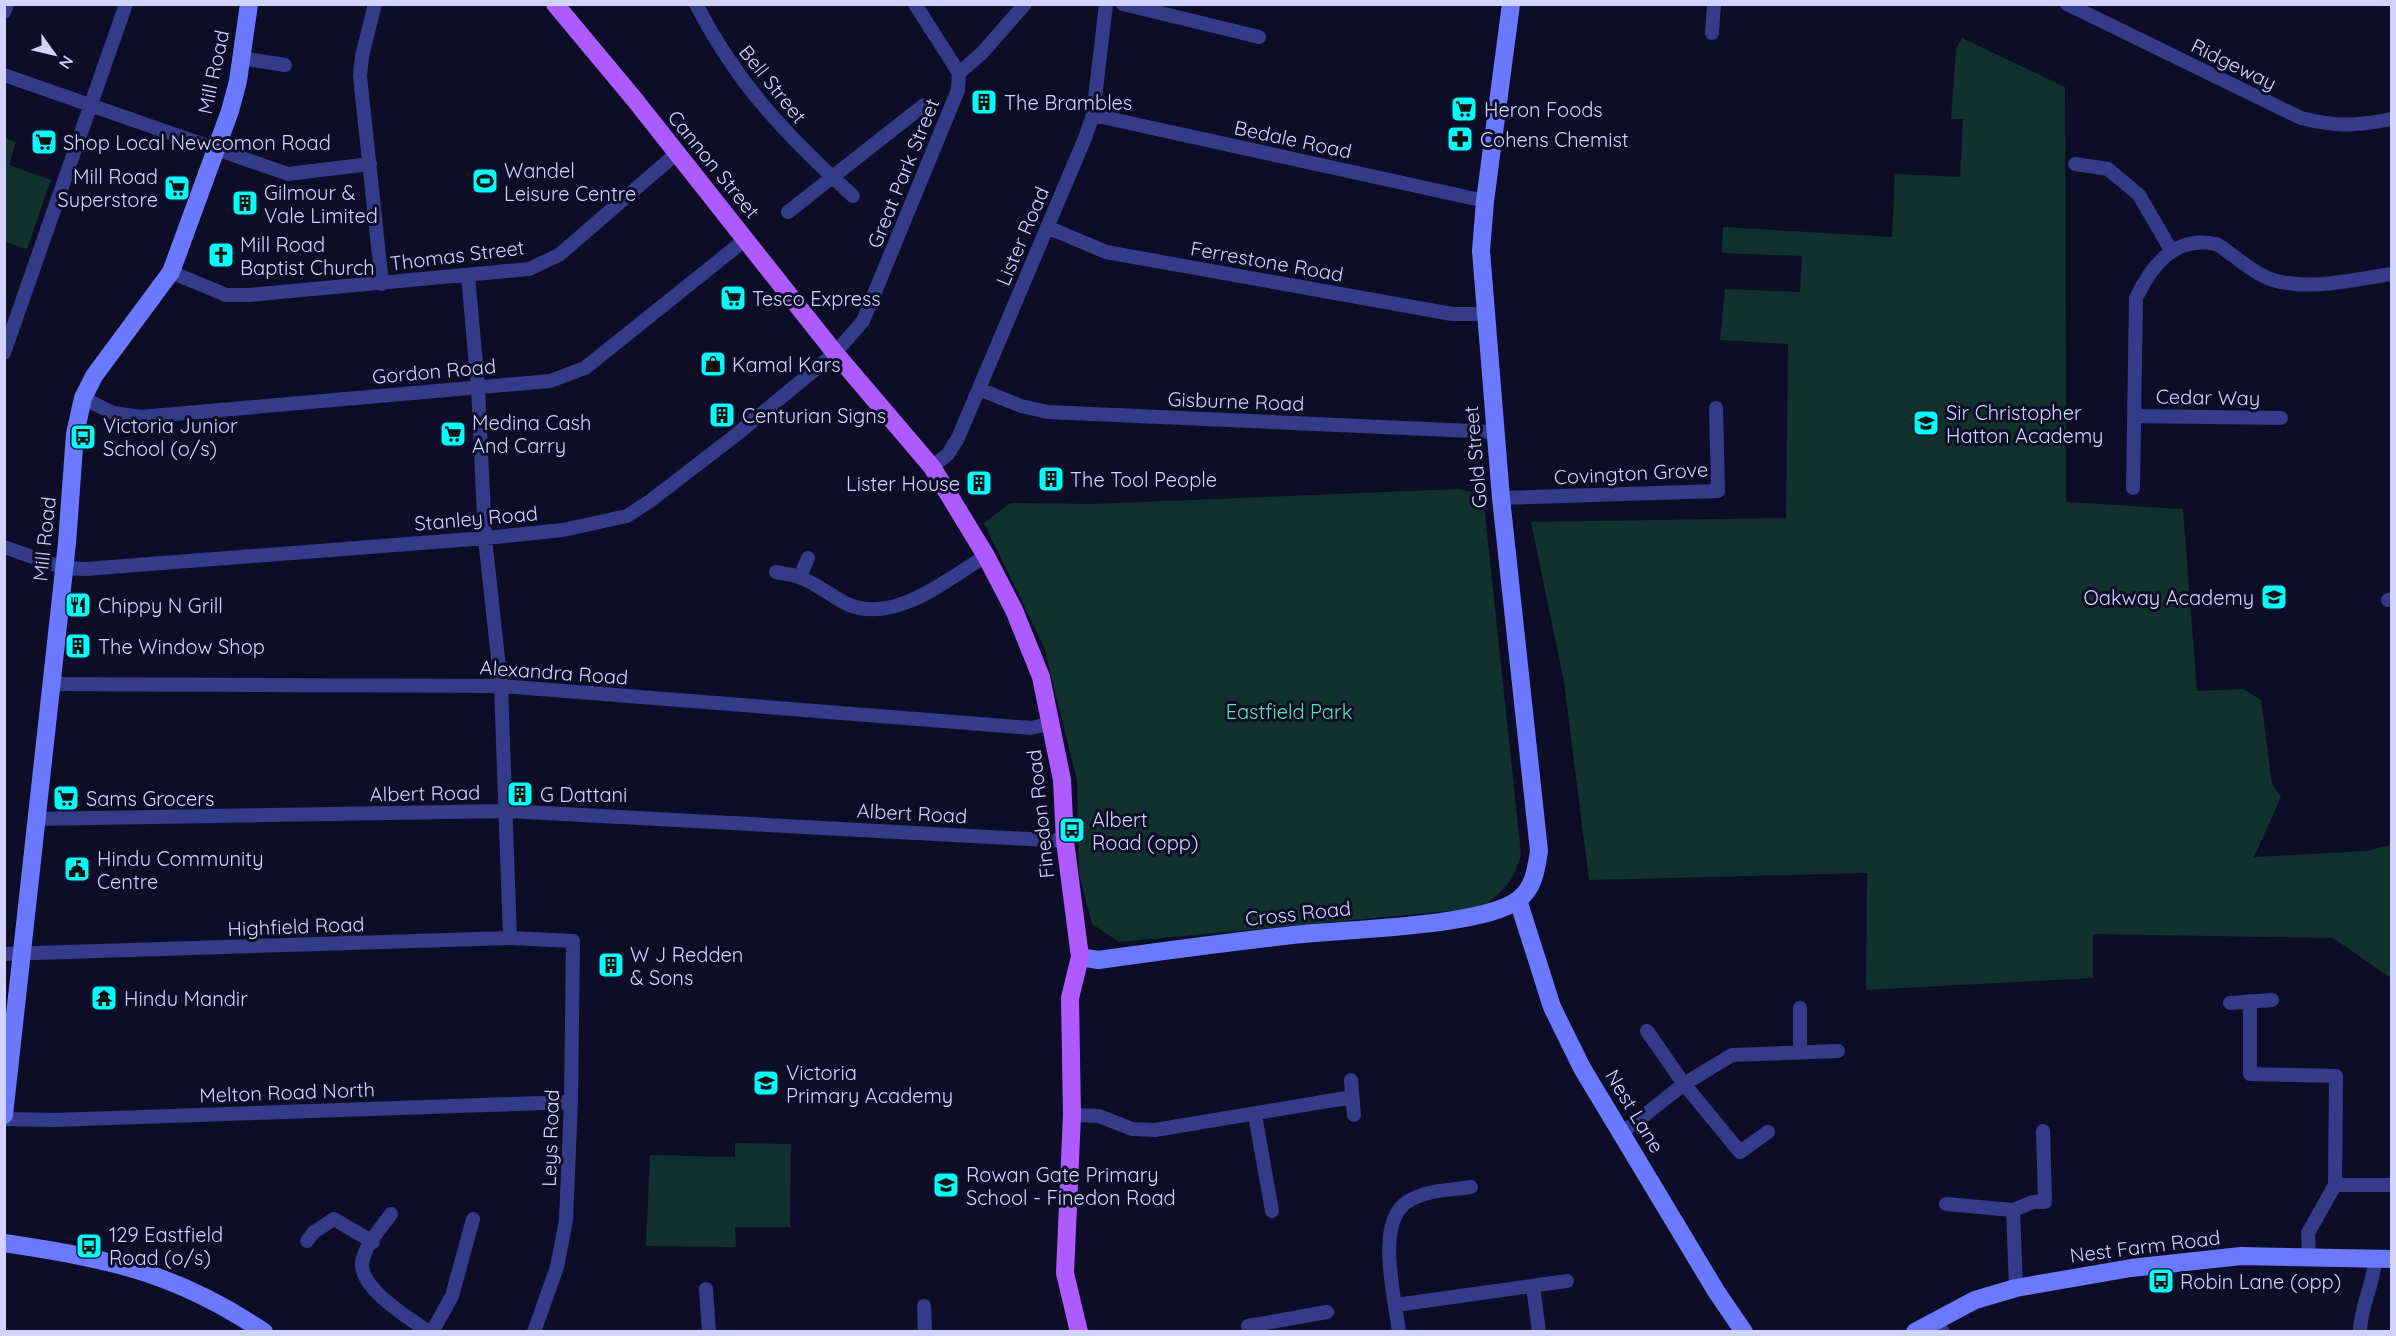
<svg xmlns="http://www.w3.org/2000/svg" width="2396" height="1336" font-family="Quicksand,sans-serif">
  <style>
    .green { fill: #10312c }
    .lines { fill: none; stroke-linecap: round; stroke-linejoin: round }
    .street { stroke: #343c8a; stroke-width: 14 }
    .secondary { stroke: #6a79ff; stroke-width: 18 }
    .primary { stroke: #ad5aff; stroke-width: 18 }
    .labels { text-anchor: middle; dominant-baseline: central; stroke-width: 6; stroke-linejoin: round; paint-order: stroke }
    .street-label { font-size: 20px; fill: #d3d3ff; stroke: #0e0d27 }
    .poi-label { font-size: 20px; fill: #d3d3ff; stroke: #0e0d27; text-anchor: start }
    .park-label { font-size: 20px; fill: #55e9b2; stroke: #0e0d27 }
  </style>
  <rect width="100%" height="100%" fill="#0e0d27"/>
  <path class="green" d="M1962,38L2065,87L2066,502L2183,509L2197,691L2243,689L2261,700L2272,784L2281,797L2254,857L2366,851L2391,845V978L2333,938L2093,934V978L1866,990L1867,873L1589,880L1564,682L1531,522L1786,518L1788,344L1720,340L1725,289L1800,292L1802,256L1722,253L1723,227L1892,237L1895,174L1960,177L1963,119H1951L1956,49Z
    M5,138L16,142L9,165L51,180L27,249L5,242Z
    M1460,489L1483,495L1521,854C1514,881 1504,891 1481,908L1119,942L1092,924L1079,874L1077,780L1044,647L984,523L1010,503L1092,504Z
    M735,1143L791,1144L790,1227H735L736,1247L646,1246L650,1155L735,1157Z"/>
  <g class="lines">
    <path class="street" d="M375,4L362,56L360,76L382,284
      M696,4C737,84 787,136 853,196
      M1123,4L1259,37
      M2067,4L2301,118C2336,127 2356,126 2392,119
      M4,12L7,4
      M1712,33L1714,4
      M241,58L285,65
      M959,73L982,53L1025,4
      M4,75L288,174L370,164
      M1093,115L1485,201
      M2075,164L2108,169L2139,195L2171,250
      M788,212L924,105
      M1047,227L1106,252L1452,314H1485
      M171,272L226,295H249L529,269L559,255L677,153
      M468,276L478,387L485,538L501,686L510,938
      M4,353L126,4
      M979,389L1021,406L1048,412L1495,432
      M83,398L113,413L141,417L550,381L585,368L746,239
      M2134,416L2281,418
      M932,467L948,454L958,438L1085,138L1093,115L1106,4
      M2133,488L2136,298C2151,267 2174,235 2215,244C2221,245 2226,251 2231,254C2248,267 2265,281 2287,283C2321,288 2358,279 2392,274
      M1501,498L1718,491L1716,408
      M4,547L64,568L85,569L485,538L563,530L627,516L650,501L732,438L835,353L863,321L958,90L959,73L915,4
      M776,572C784,574 792,574 799,577C816,583 831,596 847,604C895,625 947,579 986,556
      M800,577L808,558
      M2388,600L2392,599
      M52,684L501,686L1031,728L1052,723
      M37,819L508,811L1065,841
      M4,954L510,938L573,941L571,1102L566,1220L557,1267L534,1332
      M2250,1001V1074L2336,1076L2335,1185L2308,1233L2309,1257
      M2230,1003L2272,1000
      M1800,1008V1050
      M1647,1031L1684,1084L1740,1152L1768,1132
      M1351,1080L1354,1115
      M1072,1115L1099,1116L1132,1129L1155,1130L1352,1097
      M1255,1115L1272,1211
      M4,1119L55,1120L571,1102
      M1622,1133L1684,1084L1732,1055L1838,1051
      M2335,1185H2392
      M1946,1204L2013,1210L2033,1202H2045L2043,1131
      M2013,1210L2016,1288
      M391,1214C382,1227 364,1246 362,1263C360,1289 410,1319 429,1332
      M307,1241L314,1232L334,1219L373,1242
      M1533,1286L1539,1332
      M706,1289L709,1332
      M1396,1305L1567,1281
      M924,1306L925,1332
      M1932,1320L1943,1332
      M1248,1326L1327,1312
      M432,1332L452,1296L473,1219
      M1399,1332C1395,1298 1375,1223 1407,1202C1425,1190 1450,1190 1471,1187
      M2360,1332C2360,1306 2374,1285 2375,1259"/>
    <path class="secondary" d="M1518,900L1552,1007L1582,1068L1716,1291L1744,1332
      M1080,957L1098,960C1163,951 1228,942 1293,935C1344,929 1482,927 1518,900C1534,888 1536,870 1539,851L1501,498L1481,251L1485,201L1511,4
      M4,1115L67,543L75,434L83,398L94,376L171,272L230,111L238,81L249,4
      M4,1243C107,1258 177,1273 264,1332
      M1915,1332L1975,1300L2016,1288L2131,1268L2241,1256L2392,1259"/>
    <path class="primary" d="M555,4L635,100L835,353L932,467L986,556L1014,610L1041,677L1062,780L1065,841L1080,957L1070,998L1072,1115L1065,1273L1079,1332"/>
  </g>
  <defs>
    <g id="building-square" transform="scale(1.35)"><rect x="-9" y="-9" width="18" height="18" rx="4" fill="#00fef8" stroke="#0e0d27"/><path d="M-4-6H4V6H1V3H-1V6H-4ZM-2.5-4.3h1.7v1.8h-1.7ZM.8-4.3h1.7v1.8H.8ZM-2.5-1h1.7V.8h-1.7ZM.8-1h1.7V.8H.8Z" fill="#111"/></g>
    <g id="supermarket-square" transform="scale(1.35)"><rect x="-9" y="-9" width="18" height="18" rx="4" fill="#00fef8" stroke="#0e0d27"/><path d="M-6-5.5h2.5l.6 2H6L4.5 2H-2.5L-4.4-4H-6ZM-1.5 3.2a1.3 1.3 0 1 0 .1 0ZM3 3.2a1.3 1.3 0 1 0 .1 0Z" fill="#111"/></g>
    <g id="pharmacy-square" transform="scale(1.35)"><rect x="-9" y="-9" width="18" height="18" rx="4" fill="#00fef8" stroke="#0e0d27"/><path d="M-2-6h4v4h4v4h-4v4h-4v-4h-4v-4h4Z" fill="#111"/></g>
    <g id="stadium-square" transform="scale(1.35)"><rect x="-9" y="-9" width="18" height="18" rx="4" fill="#00fef8" stroke="#0e0d27"/><path d="M0-5a6.5 5 0 1 0 0 10a6.5 5 0 1 0 0-10ZM-3.5-1.8h7v3.6h-7Z" fill="#111"/></g>
    <g id="church-square" transform="scale(1.35)"><rect x="-9" y="-9" width="18" height="18" rx="4" fill="#00fef8" stroke="#0e0d27"/><path d="M-1.2-6h2.4v3.5h3.3v2.4h-3.3V6h-2.4V-.1h-3.3v-2.4h3.3Z" fill="#111"/></g>
    <g id="shop-square" transform="scale(1.35)"><rect x="-9" y="-9" width="18" height="18" rx="4" fill="#00fef8" stroke="#0e0d27"/><path d="M-5-2.5h2.3a2.7 3.5 0 0 1 5.4 0H5L5.5 6h-11ZM-1.5-2.5h3a1.5 2.3 0 0 0-3 0Z" fill="#111"/></g>
    <g id="school-square" transform="scale(1.35)"><rect x="-9" y="-9" width="18" height="18" rx="4" fill="#00fef8" stroke="#0e0d27"/><path d="M0-5L7-2L0 1L-7-2ZM-4 1L0 2.5L4 1V4Q0 6-4 4Z" fill="#111"/></g>
    <g id="bus-square" transform="scale(1.35)"><rect x="-9" y="-9" width="18" height="18" rx="4" fill="#00fef8" stroke="#0e0d27"/><path d="M-5-6H5V4H4V6H2V4H-2V6H-4V4H-5ZM-3.5-4V0h7V-4ZM-3.5 1.2v1.5H-2V1.2ZM2 1.2v1.5H3.5V1.2Z" fill="#111"/></g>
    <g id="restaurant-square" transform="scale(1.35)"><rect x="-9" y="-9" width="18" height="18" rx="4" fill="#00fef8" stroke="#0e0d27"/><path d="M-5-6h1v4h1v-4h1v4h1v-4h1v5L-1.5 .5V6h-2V.5L-5-1ZM5-6V6H3V1.5H1.5Q1.5-4 5-6Z" fill="#111"/></g>
    <g id="civic-square" transform="scale(1.35)"><rect x="-9" y="-9" width="18" height="18" rx="4" fill="#00fef8" stroke="#0e0d27"/><path d="M-.6-6.5H3V-4.5H.6V-3L4-1V1h2V6H-6V1h2V-1L-.6-3ZM-1.2 2.5V6h2.4V2.5Z" fill="#111"/></g>
    <g id="temple-square" transform="scale(1.35)"><rect x="-9" y="-9" width="18" height="18" rx="4" fill="#00fef8" stroke="#0e0d27"/><path d="M0-6L5-2H3V0L6.5 2.5H4V6H1.5V3h-3V6H-4V2.5H-6.5L-3 0V-2H-5Z" fill="#111"/></g>
  </defs>
  <g fill-rule="evenodd">
    <use href="#building-square" x="984" y="102"/>
    <use href="#supermarket-square" x="1464" y="109"/>
    <use href="#pharmacy-square" x="1460" y="139"/>
    <use href="#supermarket-square" x="44" y="142"/>
    <use href="#stadium-square" x="485" y="181"/>
    <use href="#supermarket-square" x="177" y="188"/>
    <use href="#building-square" x="245" y="203"/>
    <use href="#church-square" x="221" y="255"/>
    <use href="#supermarket-square" x="733" y="298"/>
    <use href="#shop-square" x="713" y="364"/>
    <use href="#building-square" x="722" y="415"/>
    <use href="#school-square" x="1926" y="423"/>
    <use href="#supermarket-square" x="453" y="434"/>
    <use href="#bus-square" x="83" y="437"/>
    <use href="#building-square" x="1051" y="479"/>
    <use href="#building-square" x="979" y="483"/>
    <use href="#school-square" x="2274" y="597"/>
    <use href="#restaurant-square" x="78" y="605"/>
    <use href="#building-square" x="78" y="646"/>
    <use href="#building-square" x="520" y="794"/>
    <use href="#supermarket-square" x="66" y="798"/>
    <use href="#bus-square" x="1072" y="830"/>
    <use href="#civic-square" x="77" y="869"/>
    <use href="#building-square" x="611" y="965"/>
    <use href="#temple-square" x="104" y="998"/>
    <use href="#school-square" x="766" y="1083"/>
    <use href="#school-square" x="946" y="1185"/>
    <use href="#bus-square" x="89" y="1246"/>
    <use href="#bus-square" x="2161" y="1281"/>
  </g>
  <g class="labels">
    <g class="street-label">
      <text transform="translate(2234 64) rotate(26)">Ridgeway</text>
      <text transform="translate(213 72) rotate(-78)">Mill Road</text>
      <text transform="translate(773 84) rotate(51)">Bell Street</text>
      <text transform="translate(1293 139) rotate(12)">Bedale Road</text>
      <text transform="translate(714 164) rotate(51)">Cannon Street</text>
      <text transform="translate(903 173) rotate(-68)">Great Park Street</text>
      <text transform="translate(1022 236) rotate(-67)">Lister Road</text>
      <text transform="translate(457 255) rotate(-7)">Thomas Street</text>
      <text transform="translate(1267 261) rotate(10)">Ferrestone Road</text>
      <text transform="translate(434 371) rotate(-5)">Gordon Road</text>
      <text transform="translate(2208 397) rotate(1)">Cedar Way</text>
      <text transform="translate(1236 401) rotate(2)">Gisburne Road</text>
      <text transform="translate(1475 457) rotate(-95)">Gold Street</text>
      <text transform="translate(1631 473) rotate(-3)">Covington Grove</text>
      <text transform="translate(476 518) rotate(-5)">Stanley Road</text>
      <text transform="translate(44 539) rotate(-84)">Mill Road</text>
      <text transform="translate(554 672) rotate(4)">Alexandra Road</text>
      <text transform="translate(425 793) rotate(-1)">Albert Road</text>
      <text transform="translate(912 813) rotate(3)">Albert Road</text>
      <text transform="translate(1040 814) rotate(-96)">Finedon Road</text>
      <text transform="translate(1298 913) rotate(-6)">Cross Road</text>
      <text transform="translate(296 926) rotate(-2)">Highfield Road</text>
      <text transform="translate(287 1092) rotate(-2)">Melton Road North</text>
      <text transform="translate(1635 1111) rotate(59)">Nest Lane</text>
      <text transform="translate(550 1138) rotate(-88)">Leys Road</text>
      <text transform="translate(2145 1246) rotate(-7)">Nest Farm Road</text>
    </g>
    <g class="poi-label">
      <text x="1004" y="102">The Brambles</text>
      <text x="1484" y="109">Heron Foods</text>
      <text x="1480" y="139">Cohens Chemist</text>
      <text x="63" y="142">Shop Local Newcomon Road</text>
      <text x="504" y="170">Wandel<tspan x="504" dy="23">Leisure Centre</tspan></text>
      <text x="158" y="176" text-anchor="end">Mill Road<tspan x="158" dy="23">Superstore</tspan></text>
      <text x="264" y="192">Gilmour &amp;<tspan x="264" dy="23">Vale Limited</tspan></text>
      <text x="240" y="244">Mill Road<tspan x="240" dy="23">Baptist Church</tspan></text>
      <text x="752" y="298">Tesco Express</text>
      <text x="732" y="364">Kamal Kars</text>
      <text x="1946" y="412">Sir Christopher<tspan x="1946" dy="23">Hatton Academy</tspan></text>
      <text x="742" y="415">Centurian Signs</text>
      <text x="472" y="422">Medina Cash<tspan x="472" dy="23">And Carry</tspan></text>
      <text x="103" y="425">Victoria Junior<tspan x="103" dy="23">School (o/s)</tspan></text>
      <text x="1070" y="479">The Tool People</text>
      <text x="960" y="483" text-anchor="end">Lister House</text>
      <text x="2254" y="597" text-anchor="end">Oakway Academy</text>
      <text x="98" y="605">Chippy N Grill</text>
      <text x="98" y="646">The Window Shop</text>
      <text x="540" y="794">G Dattani</text>
      <text x="86" y="798">Sams Grocers</text>
      <text x="1092" y="819">Albert<tspan x="1092" dy="23">Road (opp)</tspan></text>
      <text x="97" y="858">Hindu Community<tspan x="97" dy="23">Centre</tspan></text>
      <text x="630" y="954">W J Redden<tspan x="630" dy="23">&amp; Sons</tspan></text>
      <text x="124" y="998">Hindu Mandir</text>
      <text x="786" y="1072">Victoria<tspan x="786" dy="23">Primary Academy</tspan></text>
      <text x="966" y="1174">Rowan Gate Primary<tspan x="966" dy="23">School - Finedon Road</tspan></text>
      <text x="109" y="1234">129 Eastfield<tspan x="109" dy="23">Road (o/s)</tspan></text>
      <text x="2180" y="1281">Robin Lane (opp)</text>
    </g>
    <g class="park-label">
      <text x="1289" y="711">Eastfield Park</text>
    </g>
  </g>
  <rect width="2396" height="1336" fill="none" stroke="#d3d3ff" stroke-width="12"/>
  <g transform="translate(54 54) rotate(124)" stroke="#0e0d27" stroke-width="4.5" paint-order="stroke">
  <path d="M0-4.5L10 22L0 15L-10 22Z" fill="#d3d3ff"/>
  <text y="-9" font-size="16" font-weight="bold" text-anchor="middle" fill="#d3d3ff">N</text>
  </g>
</svg>
